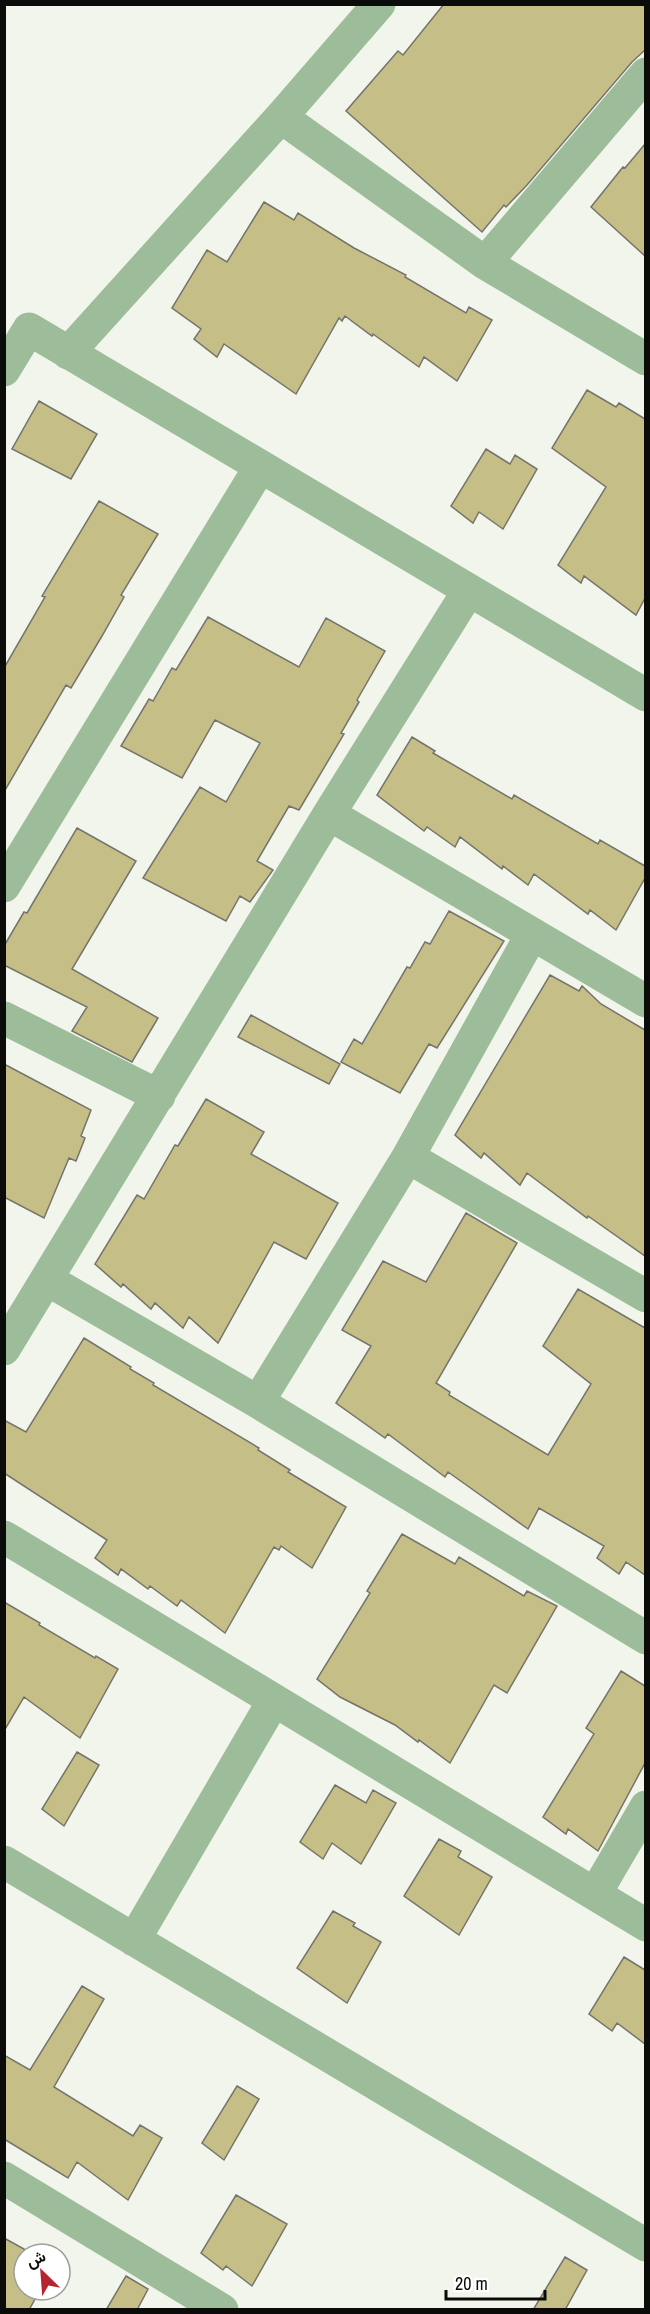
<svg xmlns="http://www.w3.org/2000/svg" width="650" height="2314" font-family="'Archivo Narrow',Vazirmatn,sans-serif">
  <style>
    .building { fill: #c5bf87; stroke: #75746b; stroke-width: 1.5 }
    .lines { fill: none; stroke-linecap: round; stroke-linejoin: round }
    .minor { stroke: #9dbc99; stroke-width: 33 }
  </style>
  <rect width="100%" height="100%" fill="#f2f5eb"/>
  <path class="building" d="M444,4H645V50L632,62L527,185L506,207L504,205L482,232L346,111L398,51L403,55Z
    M645,144V256L591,207L623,167L625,168Z
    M264,202L294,220L298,213L354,248L406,275L405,277L466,313L469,307L492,320L457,381L424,357L419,367L373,334L372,336L345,316L342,321L339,318L296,394L224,344L217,357L194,339L201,329L172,308L207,250L227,262Z
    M587,390L616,407L619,403L645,419V598L636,615L584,576L581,583L558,565L606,487L552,448Z
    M39,401L97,434L71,479L12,449Z
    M486,449L510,464L515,455L537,469L503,529L479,512L473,523L451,506Z
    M99,501L158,534L121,595L124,597L102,636L71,688L66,685L4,792V668L45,597L42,596Z
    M208,617L299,667L326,618L385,651L357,700L359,702L341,733L344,734L299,810L289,806L257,861L273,870L250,902L240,896L226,921L143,878L200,787L226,802L260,743L215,720L182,778L121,746L149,699L153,701L172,668L176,670Z
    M412,737L435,751L433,753L512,799L514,795L598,844L600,840L645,866V878L616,930L590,910L588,914L534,874L528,885L503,866L502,869L460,837L455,847L427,827L424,831L377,795Z
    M77,828L136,861L72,969L158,1018L132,1062L72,1031L87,1007L4,965V946L24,912L27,913Z
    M449,911L504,941L437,1048L429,1044L400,1093L341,1062L354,1039L362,1044L407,967L410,968L425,942L430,944Z
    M550,975L579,991L582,986L601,1004L645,1030V1256L588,1216L587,1218L527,1173L520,1185L484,1153L481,1158L455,1135Z
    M251,1015L340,1064L329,1084L238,1037Z
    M4,1064L91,1110L81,1136L85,1138L76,1161L69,1158L44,1218L4,1197Z
    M206,1099L264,1132L251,1154L338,1203L306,1259L274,1242L218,1343L189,1317L183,1328L155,1303L151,1309L123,1284L121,1287L95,1264L137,1195L144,1199L175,1145L178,1146Z
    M466,1213L517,1243L436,1383L450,1392L449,1395L548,1455L591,1384L543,1346L578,1289L645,1328V1575L626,1562L619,1574L597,1558L604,1546L539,1508L528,1529L448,1472L445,1477L388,1434L385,1438L336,1403L371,1346L342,1330L383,1261L426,1282Z
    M84,1338L131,1367L130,1369L154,1383L153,1385L259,1448L258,1450L290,1470L288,1472L346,1507L312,1568L281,1546L279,1550L274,1547L225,1633L181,1600L177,1606L150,1586L148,1589L121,1569L118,1575L95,1558L107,1540L4,1473V1420L26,1432Z
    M402,1534L455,1564L459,1557L524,1596L527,1591L557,1606L507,1693L494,1685L450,1763L419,1740L418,1742L395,1725L340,1697L317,1679L370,1593L367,1591Z
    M4,1602L40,1623L39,1625L95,1658L96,1656L118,1669L80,1738L24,1697L4,1731Z
    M621,1671L645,1686V1763L598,1851L568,1829L566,1834L543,1817L594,1734L586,1728Z
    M77,1752L99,1765L64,1826L42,1809Z
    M335,1785L366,1803L373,1790L396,1803L361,1864L332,1843L323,1859L300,1842Z
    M439,1839L461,1851L458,1857L492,1877L459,1935L404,1896Z
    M333,1911L355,1923L353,1926L381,1942L347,2003L297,1968Z
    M624,1957L645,1970V2044L617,2023L612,2031L589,2014Z
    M82,1986L104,1999L54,2087L133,2136L140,2125L162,2138L128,2200L77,2162L68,2178L4,2139V2055L30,2070Z
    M237,2086L259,2099L224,2160L202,2143Z
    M236,2195L287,2224L252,2286L226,2266L223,2270L201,2253Z
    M4,2238L31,2253L32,2250L39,2254H24V2290H40L29,2310H4Z
    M565,2257L587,2270L565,2310H533Z
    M126,2276L148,2289L137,2310H106Z"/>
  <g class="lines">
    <path class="minor" d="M281,117L485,263L646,359
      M485,263L646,74
      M68,353L281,117L379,4
      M4,370L29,329L646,695
      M329,814L646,1001
      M4,886L260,467
      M4,1018L159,1096
      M408,1157L646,1296
      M48,1280L258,1402L646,1638
      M4,1349L329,814L469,590
      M258,1402L408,1157L532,934
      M4,1537L646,1925
      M4,1862L646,2245
      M595,1894L646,1807
      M134,1940L274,1700
      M4,2178L222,2310"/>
  </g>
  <rect width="650" height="2314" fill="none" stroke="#0b0c09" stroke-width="12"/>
  <g transform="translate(42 2272) rotate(335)"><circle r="28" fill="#ffffff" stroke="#9d9e9d" stroke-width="1.5"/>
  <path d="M0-4.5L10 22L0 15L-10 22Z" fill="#b5242f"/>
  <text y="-9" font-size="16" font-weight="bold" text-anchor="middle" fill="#0b0c09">ش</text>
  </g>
  <path d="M446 2290v9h99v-9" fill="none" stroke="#0b0c09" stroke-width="3"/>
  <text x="455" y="2290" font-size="18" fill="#0b0c09" stroke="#ffffff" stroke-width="4.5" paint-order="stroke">20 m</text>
</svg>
